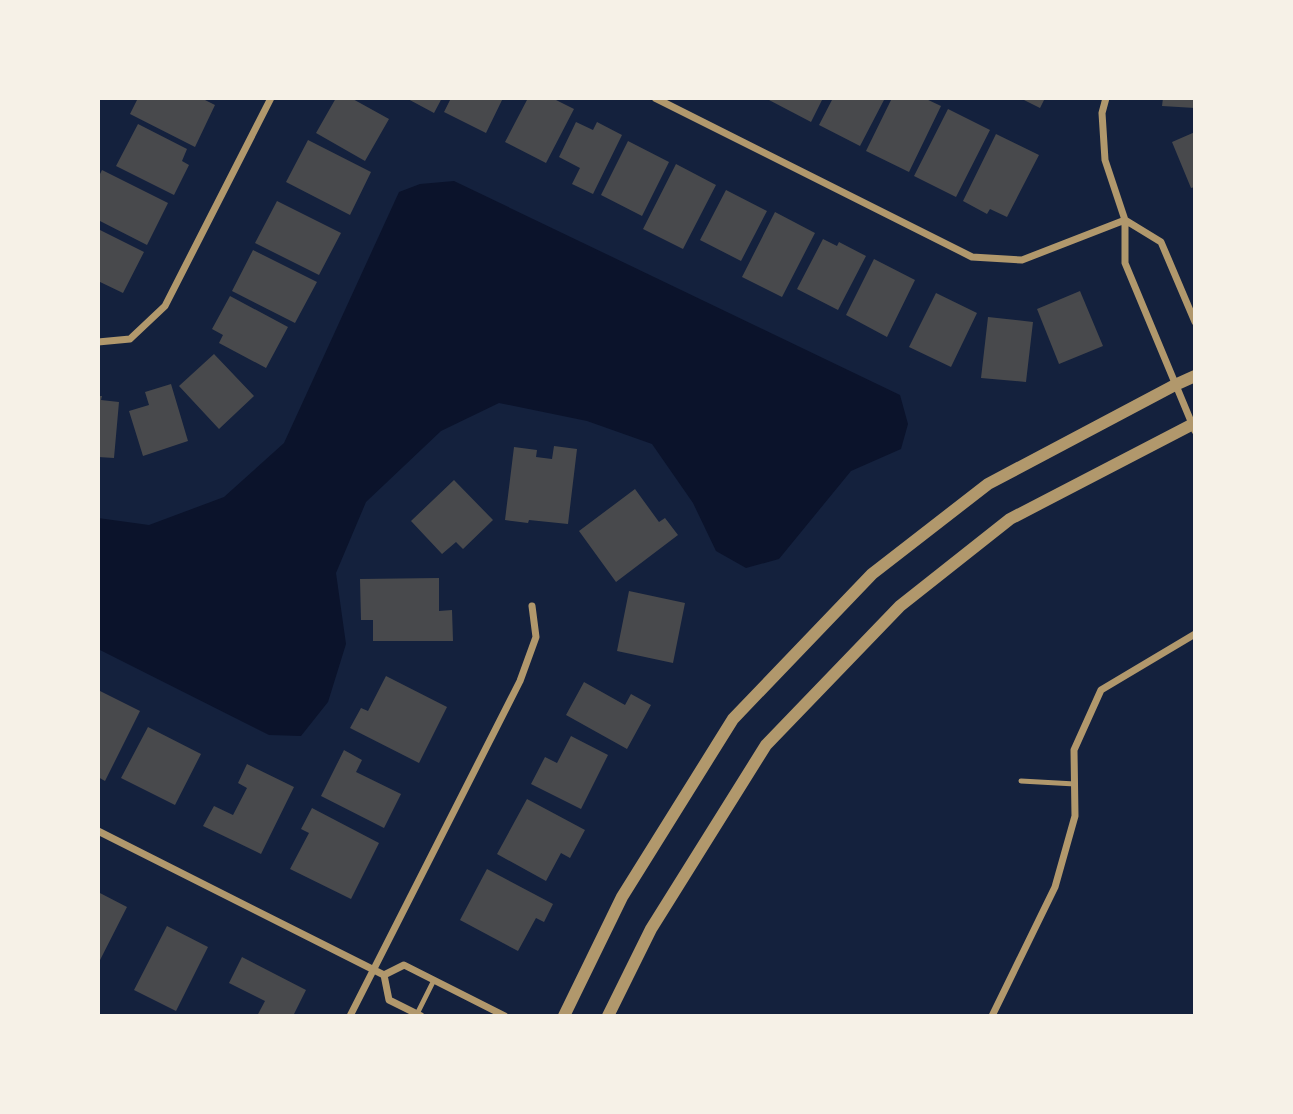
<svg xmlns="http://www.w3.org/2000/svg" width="1293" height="1114" font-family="Figtree,sans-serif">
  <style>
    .water { fill: #0b132b }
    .building { fill: #48494c }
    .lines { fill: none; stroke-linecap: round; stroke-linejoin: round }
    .service { stroke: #b1986c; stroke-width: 5 }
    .minor { stroke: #b1986c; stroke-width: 7 }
    .tertiary { stroke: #b1986c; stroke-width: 12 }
  </style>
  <rect width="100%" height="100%" fill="#14213d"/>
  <path class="water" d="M454,181L900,395L908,424L901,449L851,471L779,559L746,568L716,551L693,503L652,444L587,421L499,403L441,431L366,502L336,573L346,644L328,702L301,736L269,735L98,649V518L149,525L224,497L284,443L399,192L420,184Z"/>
  <path class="building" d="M138,98H201L215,105L195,147L130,114Z
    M336,98H351L389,119L365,161L316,133Z
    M406,98H442L434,113Z
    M451,98H503L486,133L444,112Z
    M528,98H552L574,109L546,163L505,142Z
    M771,98H823L811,122L769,100Z
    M833,98H885L860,146L819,125Z
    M892,98H924L941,106L909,172L866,151Z
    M1020,98H1045L1040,108Z
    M1163,98H1195V108L1162,106Z
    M948,109L990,130L956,197L914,176Z
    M576,122L593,130L597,122L622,135L593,194L572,184L580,168L559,157Z
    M138,124L187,149L182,161L189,165L174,195L116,166Z
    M1195,132V187L1191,188L1172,142Z
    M996,134L1039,155L1007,217L990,209L987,214L963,201Z
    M308,140L371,172L350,215L286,182Z
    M628,141L669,162L642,216L601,195Z
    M676,164L716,185L683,249L643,229Z
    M102,170L168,203L147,245L98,220V178Z
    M726,190L767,211L741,261L700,240Z
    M277,201L341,233L319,275L255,243Z
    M775,212L815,233L782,297L742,277Z
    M98,229L144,252L123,293L98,281Z
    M823,239L837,246L839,242L866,256L838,310L797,289Z
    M253,250L317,282L295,323L232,291Z
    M874,259L915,280L887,337L846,315Z
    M1080,291L1103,346L1059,364L1037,309Z
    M936,293L977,313L951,367L909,347Z
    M230,296L288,327L266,368L219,343L223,335L212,329Z
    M988,317L1033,322L1026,382L981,378Z
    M214,354L254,396L219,429L179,386Z
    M171,384L188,441L143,456L129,411L149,405L145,392Z
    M98,396H102L101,400L119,402L114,458L98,457Z
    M554,446L577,449L568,524L529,520L528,523L505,520L514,447L537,450L536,457L552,459Z
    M454,480L493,520L463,549L456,542L442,554L411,521Z
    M635,489L659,522L665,518L678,535L616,582L579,531Z
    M439,578V611L452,610L453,641H373V620H361L360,579Z
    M629,591L685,603L673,663L617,651Z
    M386,676L447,707L419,763L350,728L361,708L368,711Z
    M584,682L625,705L631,694L651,705L627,749L566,715Z
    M98,690L140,711L105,781L98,777Z
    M148,727L201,754L175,805L121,778Z
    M571,736L608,755L581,809L531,784L545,757L557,763Z
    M344,750L362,760L356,772L401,794L384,828L321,796Z
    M247,764L294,787L261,854L203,826L214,806L233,815L247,788L238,783Z
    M527,799L585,830L570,858L561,853L546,881L497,854Z
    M312,808L379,843L351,899L290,869L309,833L301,829Z
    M487,869L553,904L544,922L536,918L518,951L460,920Z
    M98,892L127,907L98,964Z
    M167,926L208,947L176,1011L134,990Z
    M242,957L306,990L293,1016H257L265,1001L229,983Z"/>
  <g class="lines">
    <path class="service" d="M1021,781L1075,784
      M417,1014L434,980"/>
    <path class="minor" d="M655,98L972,257L1022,260L1125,220
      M1106,98L1102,113L1105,160L1125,220V263L1195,431
      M1125,220L1161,242L1195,322
      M98,342L130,339L165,306L271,98
      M98,831L384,975
      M350,1016L520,681L536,637L532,606
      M421,1016L389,1000L384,975L404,965L505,1016
      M992,1016L1055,887L1075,816L1074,750L1101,690L1195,634"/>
    <path class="tertiary" d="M564,1016L622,897L733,719L872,574L988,484L1175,385L1195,376
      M608,1016L651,929L766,745L900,606L1010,519L1195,423"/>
  </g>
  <rect width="1293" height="1114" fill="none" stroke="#f6f1e7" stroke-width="200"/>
</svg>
